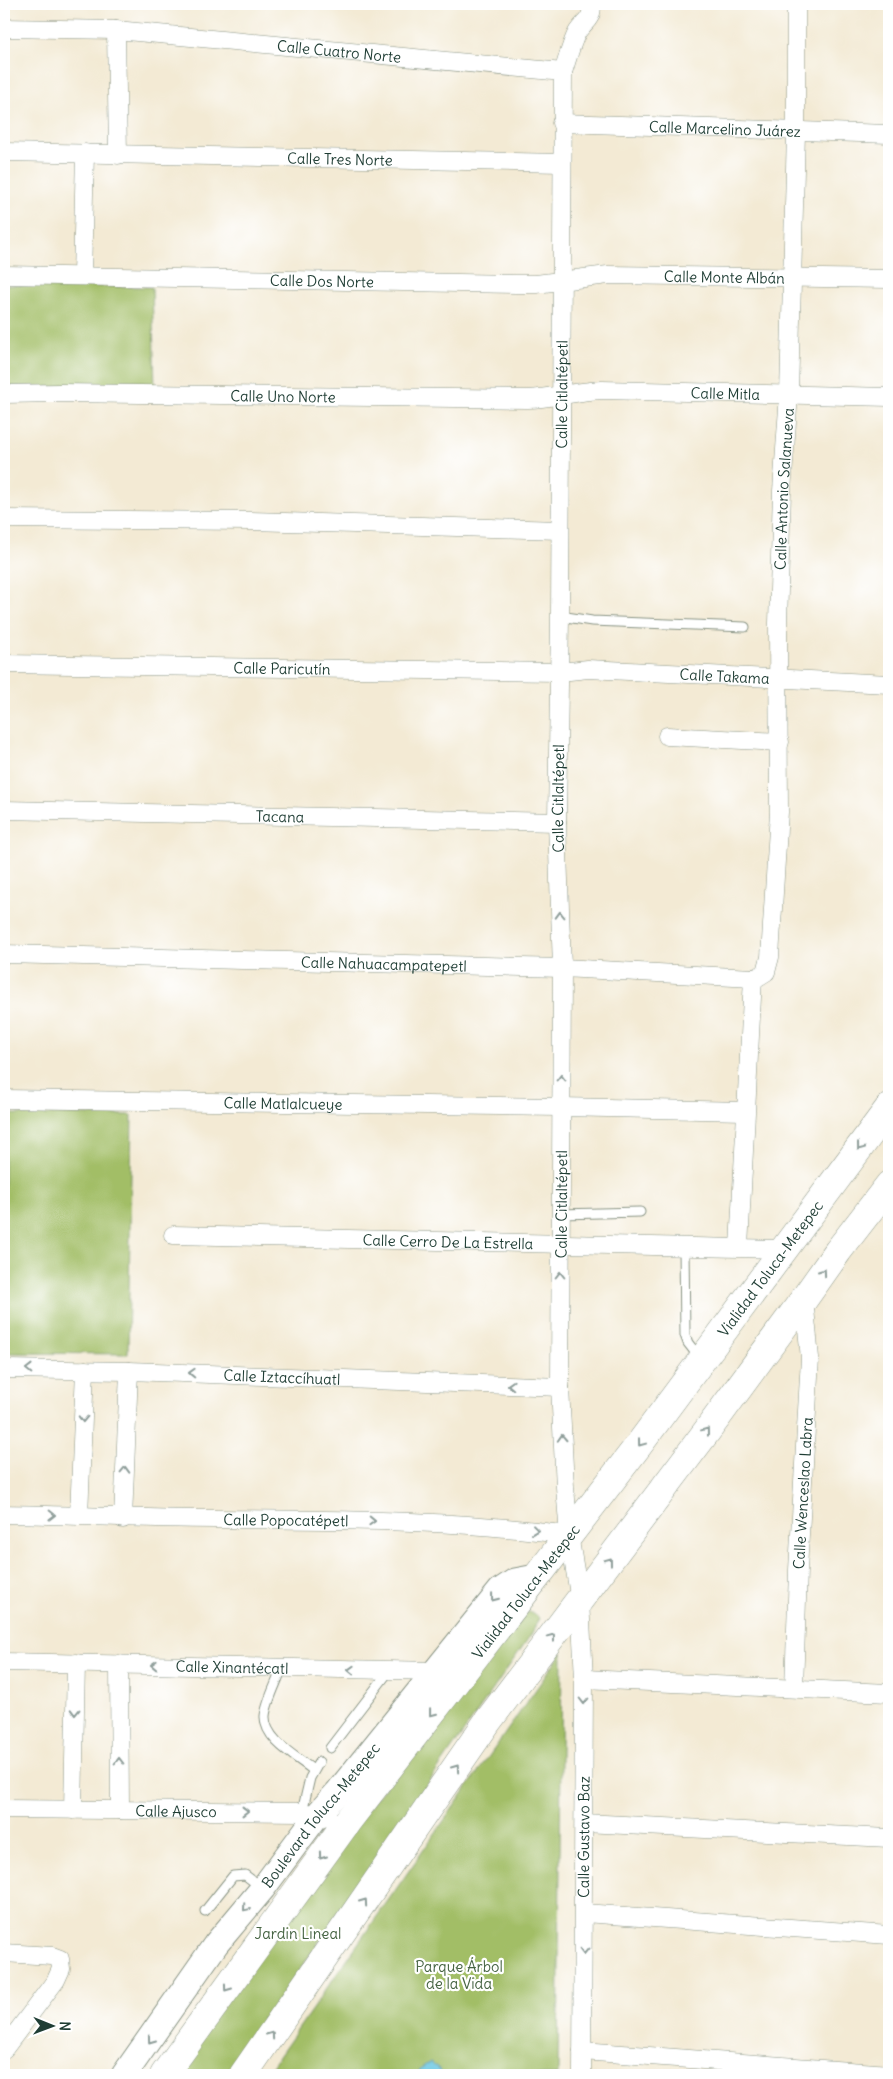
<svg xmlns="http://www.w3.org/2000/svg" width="893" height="2079" font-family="Delius,sans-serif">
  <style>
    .green { fill: #a2be66; stroke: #607e4d }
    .water { fill: #63c4e1; stroke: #41808a }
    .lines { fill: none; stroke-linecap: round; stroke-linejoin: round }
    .service-casing { stroke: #899484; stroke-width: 11 }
    .minor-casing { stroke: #899484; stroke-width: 19 }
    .secondary-casing { stroke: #899484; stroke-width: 27 }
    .trunk-casing { stroke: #899484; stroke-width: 29 }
    .service { stroke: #fff; stroke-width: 9 }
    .minor { stroke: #fff; stroke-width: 18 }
    .secondary { stroke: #fff; stroke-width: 25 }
    .trunk { stroke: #fff; stroke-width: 28 }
    .oneway { stroke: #8f9e9a }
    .labels { text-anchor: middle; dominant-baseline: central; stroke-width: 4.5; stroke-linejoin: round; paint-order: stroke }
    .street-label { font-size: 15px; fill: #1f3d34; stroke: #fff }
    .park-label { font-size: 15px; fill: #466443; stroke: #fff }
  </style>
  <rect width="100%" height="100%" fill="#fff"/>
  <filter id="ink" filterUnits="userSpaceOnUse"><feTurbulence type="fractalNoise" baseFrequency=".02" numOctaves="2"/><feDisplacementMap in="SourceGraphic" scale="10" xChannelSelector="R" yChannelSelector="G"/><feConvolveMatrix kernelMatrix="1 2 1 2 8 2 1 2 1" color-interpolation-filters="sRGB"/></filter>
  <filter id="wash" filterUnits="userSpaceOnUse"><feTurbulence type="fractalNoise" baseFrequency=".0096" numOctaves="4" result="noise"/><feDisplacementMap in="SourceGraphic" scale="20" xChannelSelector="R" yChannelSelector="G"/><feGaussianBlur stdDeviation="1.12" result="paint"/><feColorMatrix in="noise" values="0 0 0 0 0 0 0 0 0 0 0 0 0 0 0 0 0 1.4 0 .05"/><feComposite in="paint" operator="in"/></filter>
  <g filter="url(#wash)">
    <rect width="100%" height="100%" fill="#f3ead4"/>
    <path class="green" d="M4,285L152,287L155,388L4,387Z
      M4,1114L132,1115L128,1354L4,1353Z
      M530,1611L539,1618L532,1633L227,2075H172L282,1916L521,1617Z
      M562,1652L558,2075H266Z"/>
    <path class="water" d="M430,2062L438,2067L441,2075H417L421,2068Z"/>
  </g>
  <g filter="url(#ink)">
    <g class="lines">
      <g class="service-casing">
        <path id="service" d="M560,616L592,621L745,627
          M560,1214L640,1212
          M684,1247L685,1335L688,1343L699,1357
          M282,1668C277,1682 266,1703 265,1716C264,1740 297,1757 313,1770
          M330,1748L389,1671
          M302,1812L310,1778L319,1762
          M205,1911L233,1876L245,1875L262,1888"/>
      </g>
      <g class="minor-casing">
        <g id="minor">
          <path id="s1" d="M4,28L116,30L563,72"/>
          <path d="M116,30L118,155"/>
          <path id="s2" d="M561,123L889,134"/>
          <path id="s3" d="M4,152L562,163"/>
          <path id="s4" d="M4,275L516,284H536L608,275L889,279"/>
          <path d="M82,276L85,153"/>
          <path id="s5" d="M4,394L59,393L528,399C553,398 577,391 602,390L889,397"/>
          <path d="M4,519L251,521L560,530"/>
          <path id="s6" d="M4,664L560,672L588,669L889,684"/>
          <path d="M667,736L780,742"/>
          <path id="s7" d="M4,810L557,822"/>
          <path id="s8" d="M4,954L562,968L753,978L758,977L766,972L770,957L779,812L778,623L782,491L789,394L796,132V4"/>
          <path id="s9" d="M4,1099L561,1107L745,1111"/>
          <path id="s10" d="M173,1235L783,1249"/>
          <path d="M739,1247L753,978"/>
          <path id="s11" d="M4,1369L129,1371L560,1387"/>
          <path id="s12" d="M4,1514C74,1515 144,1519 215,1519C333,1520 452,1519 569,1535"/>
          <path d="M79,1515L85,1370"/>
          <path d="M123,1519L129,1371"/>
          <path id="s13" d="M4,1662L435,1671L440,1677"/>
          <path d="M119,1664L120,1810"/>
          <path d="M584,1679L889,1693"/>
          <path id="s14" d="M794,1688L798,1570L810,1358L804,1299"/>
          <path id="s15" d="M4,1809L302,1812L328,1817"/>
          <path d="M73,1810L76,1663"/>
          <path d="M584,1823L889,1838"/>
          <path d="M584,1913L889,1935"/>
          <path d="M4,1953L52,1956L60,1959L61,1969L56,1980L4,2049"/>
          <path d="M582,2051L889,2074"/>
          <path id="s16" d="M582,2075L584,1679L580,1600L569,1535L565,1487L560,1387L562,968L557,822L560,616L563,72C567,61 572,40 578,31C586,20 592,20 592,4"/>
        </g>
      </g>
      <g class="secondary-casing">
        <g id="secondary">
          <path id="s17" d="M124,2075L216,1944L263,1888L318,1814L337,1793L500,1591L515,1581L536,1577"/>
        </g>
      </g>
      <g class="trunk-casing">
        <g id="trunk">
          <path id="s18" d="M164,2075L347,1822L638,1446L889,1108"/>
          <path d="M243,2075L488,1721L707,1431L804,1299L838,1251L889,1185"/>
        </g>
      </g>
      <use href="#service" class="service"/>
      <use href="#minor" class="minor"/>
      <use href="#secondary" class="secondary"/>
      <use href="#trunk" class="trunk"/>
    </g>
    <defs><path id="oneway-chevron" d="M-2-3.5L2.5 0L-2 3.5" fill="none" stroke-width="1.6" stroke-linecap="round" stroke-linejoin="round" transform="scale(1.25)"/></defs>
    <g class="oneway">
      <use href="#oneway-chevron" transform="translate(560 915) rotate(-92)"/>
      <use href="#oneway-chevron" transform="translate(561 1078) rotate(-90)"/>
      <use href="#oneway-chevron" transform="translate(860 1147) rotate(127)"/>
      <use href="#oneway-chevron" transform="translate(823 1272) rotate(-55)"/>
      <use href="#oneway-chevron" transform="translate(560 1275) rotate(-90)"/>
      <use href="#oneway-chevron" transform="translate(29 1369) rotate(-179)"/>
      <use href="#oneway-chevron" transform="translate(192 1373) rotate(-178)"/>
      <use href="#oneway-chevron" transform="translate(511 1385) rotate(-178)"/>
      <use href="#oneway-chevron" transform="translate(83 1419) rotate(92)"/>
      <use href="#oneway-chevron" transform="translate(706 1431) rotate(-53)"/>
      <use href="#oneway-chevron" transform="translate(562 1438) rotate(-93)"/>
      <use href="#oneway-chevron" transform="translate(641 1443) rotate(127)"/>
      <use href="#oneway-chevron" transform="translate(125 1470) rotate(-88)"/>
      <use href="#oneway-chevron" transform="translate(52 1515) rotate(1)"/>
      <use href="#oneway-chevron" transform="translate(372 1521) rotate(2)"/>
      <use href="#oneway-chevron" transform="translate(535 1530) rotate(7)"/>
      <use href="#oneway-chevron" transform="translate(609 1561) rotate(-53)"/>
      <use href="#oneway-chevron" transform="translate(494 1598) rotate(128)"/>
      <use href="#oneway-chevron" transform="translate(552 1637) rotate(-53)"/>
      <use href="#oneway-chevron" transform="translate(154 1665) rotate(-178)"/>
      <use href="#oneway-chevron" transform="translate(351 1670) rotate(-178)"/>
      <use href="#oneway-chevron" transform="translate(584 1701) rotate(90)"/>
      <use href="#oneway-chevron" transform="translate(75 1712) rotate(91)"/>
      <use href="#oneway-chevron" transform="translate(432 1713) rotate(128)"/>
      <use href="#oneway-chevron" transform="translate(119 1761) rotate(-90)"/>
      <use href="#oneway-chevron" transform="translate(456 1768) rotate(-55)"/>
      <use href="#oneway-chevron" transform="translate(245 1811)"/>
      <use href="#oneway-chevron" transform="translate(322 1856) rotate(126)"/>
      <use href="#oneway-chevron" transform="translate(364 1902) rotate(-55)"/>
      <use href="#oneway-chevron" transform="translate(246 1908) rotate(130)"/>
      <use href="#oneway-chevron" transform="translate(584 1951) rotate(91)"/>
      <use href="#oneway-chevron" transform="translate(227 1988) rotate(126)"/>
      <use href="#oneway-chevron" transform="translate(271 2035) rotate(-55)"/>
      <use href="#oneway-chevron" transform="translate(151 2040) rotate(126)"/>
    </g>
  </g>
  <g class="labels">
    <g class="street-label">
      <text stroke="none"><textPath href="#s1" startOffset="336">Calle Cuatro Norte</textPath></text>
      <text stroke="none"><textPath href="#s2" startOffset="164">Calle Marcelino Juárez</textPath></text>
      <text stroke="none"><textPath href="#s3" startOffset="336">Calle Tres Norte</textPath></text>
      <text stroke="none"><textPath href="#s4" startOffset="721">Calle Monte Albán</textPath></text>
      <text stroke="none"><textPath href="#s4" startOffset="318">Calle Dos Norte</textPath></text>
      <text stroke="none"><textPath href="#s5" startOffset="722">Calle Mitla</textPath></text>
      <text stroke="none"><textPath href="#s16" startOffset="1682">Calle Citlaltépetl</textPath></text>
      <text stroke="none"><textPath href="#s5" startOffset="279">Calle Uno Norte</textPath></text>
      <text stroke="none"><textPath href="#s8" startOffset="1248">Calle Antonio Salanueva</textPath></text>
      <text stroke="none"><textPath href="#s6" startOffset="278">Calle Paricutín</textPath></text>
      <text stroke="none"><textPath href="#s6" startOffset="721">Calle Takama</textPath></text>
      <text stroke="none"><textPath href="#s16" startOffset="1278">Calle Citlaltépetl</textPath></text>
      <text stroke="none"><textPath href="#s7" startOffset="276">Tacana</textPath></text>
      <text stroke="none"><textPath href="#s8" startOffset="380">Calle Nahuacampatepetl</textPath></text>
      <text stroke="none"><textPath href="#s9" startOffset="279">Calle Matlalcueye</textPath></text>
      <text stroke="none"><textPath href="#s16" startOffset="872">Calle Citlaltépetl</textPath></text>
      <text stroke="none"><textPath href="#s10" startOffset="275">Calle Cerro De La Estrella</textPath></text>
      <text stroke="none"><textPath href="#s18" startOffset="1009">Vialidad Toluca-Metepec</textPath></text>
      <text stroke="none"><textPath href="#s11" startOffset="278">Calle Iztaccíhuatl</textPath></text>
      <text stroke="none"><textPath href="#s14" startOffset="195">Calle Wenceslao Labra</textPath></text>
      <text stroke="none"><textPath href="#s12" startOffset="282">Calle Popocatépetl</textPath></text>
      <text stroke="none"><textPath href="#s18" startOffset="604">Vialidad Toluca-Metepec</textPath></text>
      <text stroke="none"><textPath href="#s13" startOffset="228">Calle Xinantécatl</textPath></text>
      <text stroke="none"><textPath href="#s15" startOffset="172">Calle Ajusco</textPath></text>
      <text stroke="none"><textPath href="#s17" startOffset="326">Boulevard Toluca-Metepec</textPath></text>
      <text stroke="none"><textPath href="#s16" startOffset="238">Calle Gustavo Baz</textPath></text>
    </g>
    <g class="park-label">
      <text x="298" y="1933">Jardin Lineal</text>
      <text x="459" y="1966">Parque Árbol<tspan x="459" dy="17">de la Vida</tspan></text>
    </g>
  </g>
  <rect width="893" height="2079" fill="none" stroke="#fff" stroke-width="20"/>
  <g transform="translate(52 2026) rotate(91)" stroke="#ffffff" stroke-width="4" paint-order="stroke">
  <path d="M0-4L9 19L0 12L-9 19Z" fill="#1f3d34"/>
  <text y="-8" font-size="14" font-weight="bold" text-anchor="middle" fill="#1f3d34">N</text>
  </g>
</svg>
